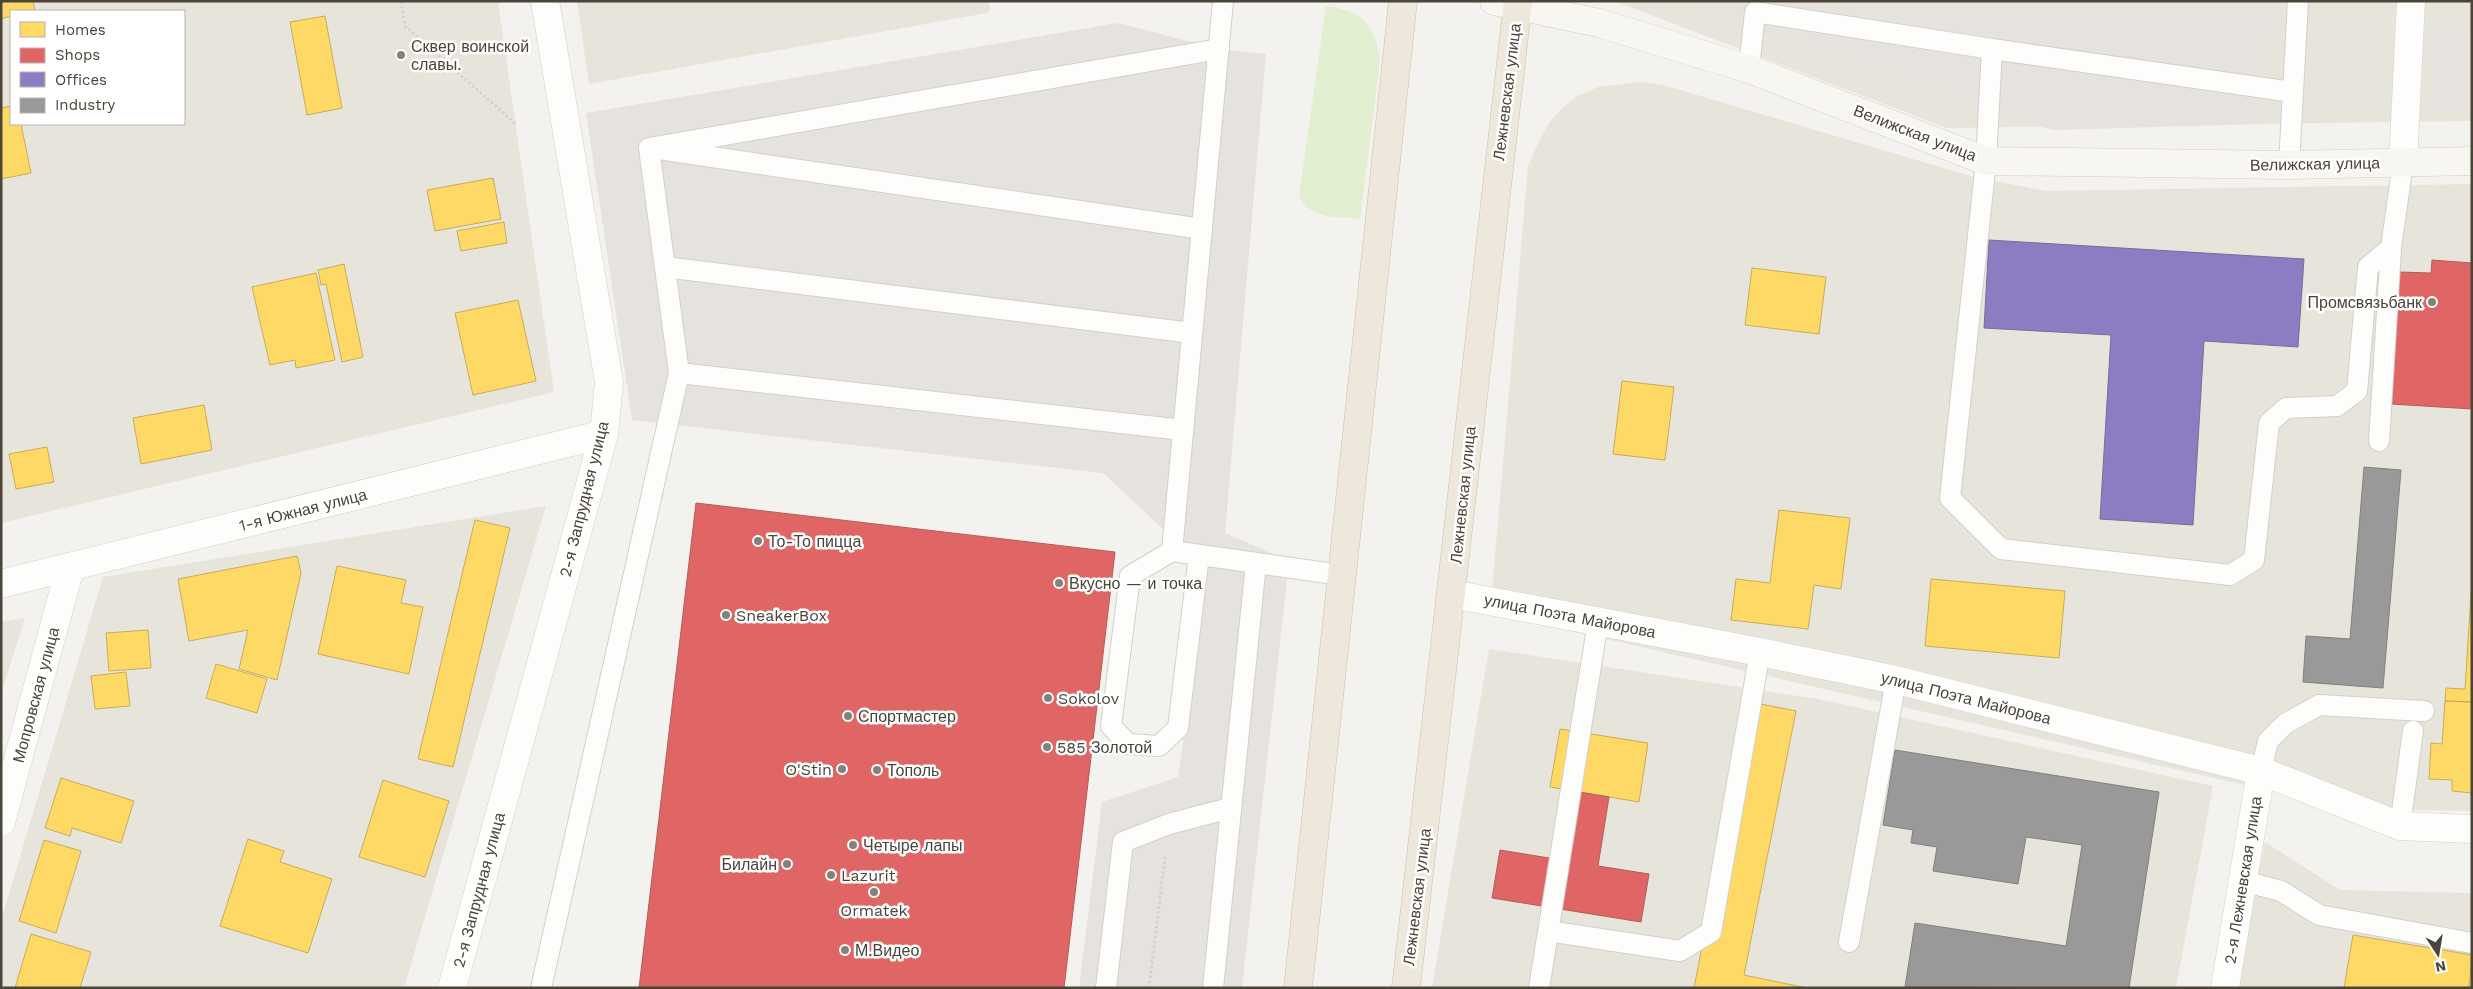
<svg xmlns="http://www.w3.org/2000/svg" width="2473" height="989" font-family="'Work Sans',sans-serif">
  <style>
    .residential { fill: #e7e4dc; fill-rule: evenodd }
    .green { fill: #e1eecf }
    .parking { fill: #e6e3df }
    .homes { fill: #ffd966; stroke: #c9ac58 }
    .shops { fill: #e06666; stroke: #b35c58 }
    .offices { fill: #8e7cc3; stroke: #7a6b9a }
    .industry { fill: #999; stroke: #82807c }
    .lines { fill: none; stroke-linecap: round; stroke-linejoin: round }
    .lane-casing { stroke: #d2d0cb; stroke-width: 22 }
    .street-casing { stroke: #d2d0cb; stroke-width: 29 }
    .secondary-casing { stroke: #d3cfc5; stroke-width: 29 }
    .highway-casing { stroke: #ccbfa9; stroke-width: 29 }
    .path { stroke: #d3d2cc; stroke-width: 3; stroke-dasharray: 2.5 2.5; stroke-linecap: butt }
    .lane { stroke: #fdfdfc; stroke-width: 20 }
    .street { stroke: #fdfdfc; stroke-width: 28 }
    .secondary { stroke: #f7f6f1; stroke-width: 28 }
    .highway { stroke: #ede8db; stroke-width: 28 }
    .poi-dot { fill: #868178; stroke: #fff; stroke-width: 2 }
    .labels { text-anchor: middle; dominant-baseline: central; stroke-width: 5; stroke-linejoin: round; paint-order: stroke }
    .poi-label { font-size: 16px; fill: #4b4439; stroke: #fff; text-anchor: start }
    .street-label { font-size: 16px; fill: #4b4439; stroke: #fff }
  </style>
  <rect width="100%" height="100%" fill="#f4f2ee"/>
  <path class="residential" d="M1,1H498L554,392L1,523ZM11,11H184V124H11Z
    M577,1H989L990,10L987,13L589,84Z
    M1614,1H2472V121L1947,128Z
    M1640,82L1663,85L1974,177L2046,191L2472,184V811L2349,809L1549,626L1491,604L1528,166L1541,137L1550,122L1563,107L1578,96L1598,87Z
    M546,506L404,988H1V921L103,577Z
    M25,618L1,693V622Z
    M1489,649L1818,699L2213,786L2176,988H1432Z
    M2265,842L2340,890L2472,893V988H2235Z"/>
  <path class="green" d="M1326,6C1362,11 1374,23 1380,60L1360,219C1336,216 1311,220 1299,196Z"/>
  <path class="parking" d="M1706,1H2274L2261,124L2053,130L1710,15Z
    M1118,23L1219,49L1266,54L1225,533L1289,561L1242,988H1079L1102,802L1178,777L1208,571L1103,473L632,420L586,113Z
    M2472,31V110L2431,111L2429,32Z"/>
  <path class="homes" d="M1,1H33L35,11H11V16L1,19Z
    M325,16L342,108L307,115L290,22Z
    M11,106V124H21L31,173L1,179V108Z
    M493,178L501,219L435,231L427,190Z
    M504,222L507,243L461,251L457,231Z
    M344,264L363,357L342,362L326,284L321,285L318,270Z
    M1752,268L1826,277L1819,334L1745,325Z
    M316,273L335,360L296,368L295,360L270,365L252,287Z
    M518,300L536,381L473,395L455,313Z
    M1622,381L1674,387L1665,460L1613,454Z
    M204,405L212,450L141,464L133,418Z
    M47,447L54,482L16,489L9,454Z
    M1779,510L1850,518L1841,589L1814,585L1808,629L1731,620L1736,579L1770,583Z
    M475,520L510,528L453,767L418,759Z
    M297,556L301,573L277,680L239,669L248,630L189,641L178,579Z
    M337,566L406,580L401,603L423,607L409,674L318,654Z
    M2472,578V702L2445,701L2446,688L2465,689Z
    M1931,579L2065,591L2059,658L1925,646Z
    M148,630L151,668L109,671L106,633Z
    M216,664L267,679L257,713L206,698Z
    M126,672L130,706L95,709L91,676Z
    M2445,701L2472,702V793L2452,791V780L2429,779L2431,743L2442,744Z
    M1750,702L1796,711L1744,975L1807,988H1694Z
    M1560,729L1648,743L1639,802L1550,787Z
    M61,778L134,801L121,843L72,828L70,836L45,828Z
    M383,780L449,801L425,877L359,857Z
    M248,839L284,851L280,862L332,879L308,953L220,926Z
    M44,840L81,851L56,933L19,921Z
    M31,934L91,952L80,988H15Z
    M2353,935L2472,955L2469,988H2344Z"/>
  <path class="shops" d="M2432,260L2472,263V409L2391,404L2399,272L2431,273Z
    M696,503L1115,552L1064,988H639Z
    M1566,790L1609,797L1598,866L1649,874L1641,922L1492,898L1500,850L1555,859Z"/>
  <path class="offices" d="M1989,240L2304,259L2298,347L2204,341L2193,525L2100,519L2111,335L1984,328Z"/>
  <path class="industry" d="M2364,467L2401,470L2383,688L2303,682L2306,636L2350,639Z
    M1895,750L2159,792L2129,988L1905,987L1915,923L2066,946L2082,845L2026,837L2018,884L1933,871L1937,847L1911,843L1913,830L1883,825Z"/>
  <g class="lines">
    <g class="lane-casing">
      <path id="lane" d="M1992,49L2292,92
        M1749,69L1755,12L1992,49L1986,161L1950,498L2001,549L2230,575L2254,560L2269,423L2286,408L2337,406L2357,391L2368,267L2391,248L2403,163
        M665,150L1202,229
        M2289,165L2298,1
        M665,267L1192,333
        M1183,430L679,373L649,148L1219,49
        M2379,441L2391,248
        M1172,551L1223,1
        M1199,555L1178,728L1159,746L1128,744L1111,726L1130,576L1172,551L1341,575
        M2261,771L2268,741L2285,724L2319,705L2424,711
        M2400,826L2413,731
        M2243,881L2281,891L2319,915L2472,943
        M1548,931L1680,951L1711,932L1760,652
        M1849,942L1896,680
        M541,988L679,373
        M1106,988L1123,842L1169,824L1230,808
        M1213,988L1256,563
        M1539,988L1598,622"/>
    </g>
    <g class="street-casing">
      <path id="street" d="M2403,163L2411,1
        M1,584L604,434
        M1452,594L1760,652L1896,680L2261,771L2400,826L2472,829
        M1,822L70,568
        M452,988L604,434L609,382L545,1
        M2225,988L2261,771"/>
    </g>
    <g class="secondary-casing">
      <path id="secondary" d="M1494,1L1599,23L1749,69L1986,161L2289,165L2472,161"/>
    </g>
    <g class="highway-casing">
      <path id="highway" d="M1298,988L1403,1
        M1406,988L1518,1"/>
    </g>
    <path class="path" d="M401,1L405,26L516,124
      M1149,988L1165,857"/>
    <use href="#lane" class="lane"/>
    <use href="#street" class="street"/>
    <use href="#secondary" class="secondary"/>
    <use href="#highway" class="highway"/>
  </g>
  <g class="poi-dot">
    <circle cx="401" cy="55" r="5"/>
    <circle cx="2432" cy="302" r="5"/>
    <circle cx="758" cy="541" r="5"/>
    <circle cx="1059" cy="583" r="5"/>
    <circle cx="726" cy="615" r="5"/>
    <circle cx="1048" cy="698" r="5"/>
    <circle cx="848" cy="716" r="5"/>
    <circle cx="1047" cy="747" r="5"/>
    <circle cx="842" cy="769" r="5"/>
    <circle cx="877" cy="770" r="5"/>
    <circle cx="853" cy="845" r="5"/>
    <circle cx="787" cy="864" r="5"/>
    <circle cx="831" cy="875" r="5"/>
    <circle cx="874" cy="892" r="5"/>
    <circle cx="845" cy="950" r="5"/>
  </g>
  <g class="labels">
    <g class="poi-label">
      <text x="411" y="46">Сквер воинской<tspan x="411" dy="18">славы.</tspan></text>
      <text x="2422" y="302" text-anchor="end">Промсвязьбанк</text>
      <text x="768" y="541">То-То пицца</text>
      <text x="1069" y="583">Вкусно — и точка</text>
      <text x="736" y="615">SneakerBox</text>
      <text x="1058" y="698">Sokolov</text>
      <text x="858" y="716">Спортмастер</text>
      <text x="1057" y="747">585 Золотой</text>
      <text x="832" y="769" text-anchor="end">O'Stin</text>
      <text x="887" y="770">Тополь</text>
      <text x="863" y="845">Четыре лапы</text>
      <text x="777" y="864" text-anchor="end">Билайн</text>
      <text x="841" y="875">Lazurit</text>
      <text x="874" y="910" text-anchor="middle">Ormatek</text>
      <text x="855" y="950">М.Видео</text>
    </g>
    <g class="street-label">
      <text transform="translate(1507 92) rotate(-83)">Лежневская улица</text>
      <text transform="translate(1915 133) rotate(21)">Велижская улица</text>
      <text transform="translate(2315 164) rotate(-1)">Велижская улица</text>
      <text transform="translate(1463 495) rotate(-84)">Лежневская улица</text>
      <text transform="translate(584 499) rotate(-76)">2-я Запрудная улица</text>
      <text transform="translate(303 510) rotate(-14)">1-я Южная улица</text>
      <text transform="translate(1570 616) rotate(11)">улица Поэта Майорова</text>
      <text transform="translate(36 695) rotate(-75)">Мопровская улица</text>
      <text transform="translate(1966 698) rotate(14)">улица Поэта Майорова</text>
      <text transform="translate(2243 880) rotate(-81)">2-я Лежневская улица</text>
      <text transform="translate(479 890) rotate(-75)">2-я Запрудная улица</text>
      <text transform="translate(1417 897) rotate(-83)">Лежневская улица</text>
    </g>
  </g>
  <rect width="2473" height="989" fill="none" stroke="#4b4439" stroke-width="5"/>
  <rect x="10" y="10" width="175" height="115" fill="#ffffff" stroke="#b7b4b0"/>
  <rect x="20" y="22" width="25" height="15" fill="#ffd966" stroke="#b7b4b0"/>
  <text x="55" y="35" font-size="15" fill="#4b4439">Homes</text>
  <rect x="20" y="48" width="25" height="15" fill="#e06666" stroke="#b7b4b0"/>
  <text x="55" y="60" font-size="15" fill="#4b4439">Shops</text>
  <rect x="20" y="72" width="25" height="15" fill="#8e7cc3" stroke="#b7b4b0"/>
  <text x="55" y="85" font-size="15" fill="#4b4439">Offices</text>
  <rect x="20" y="98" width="25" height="15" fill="#999999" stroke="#b7b4b0"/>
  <text x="55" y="110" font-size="15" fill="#4b4439">Industry</text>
  <g transform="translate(2438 954) rotate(168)" stroke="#ffffff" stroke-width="4" paint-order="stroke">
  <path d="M0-4L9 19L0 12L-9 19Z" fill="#4b4439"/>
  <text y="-8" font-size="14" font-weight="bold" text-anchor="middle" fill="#4b4439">N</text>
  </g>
</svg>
